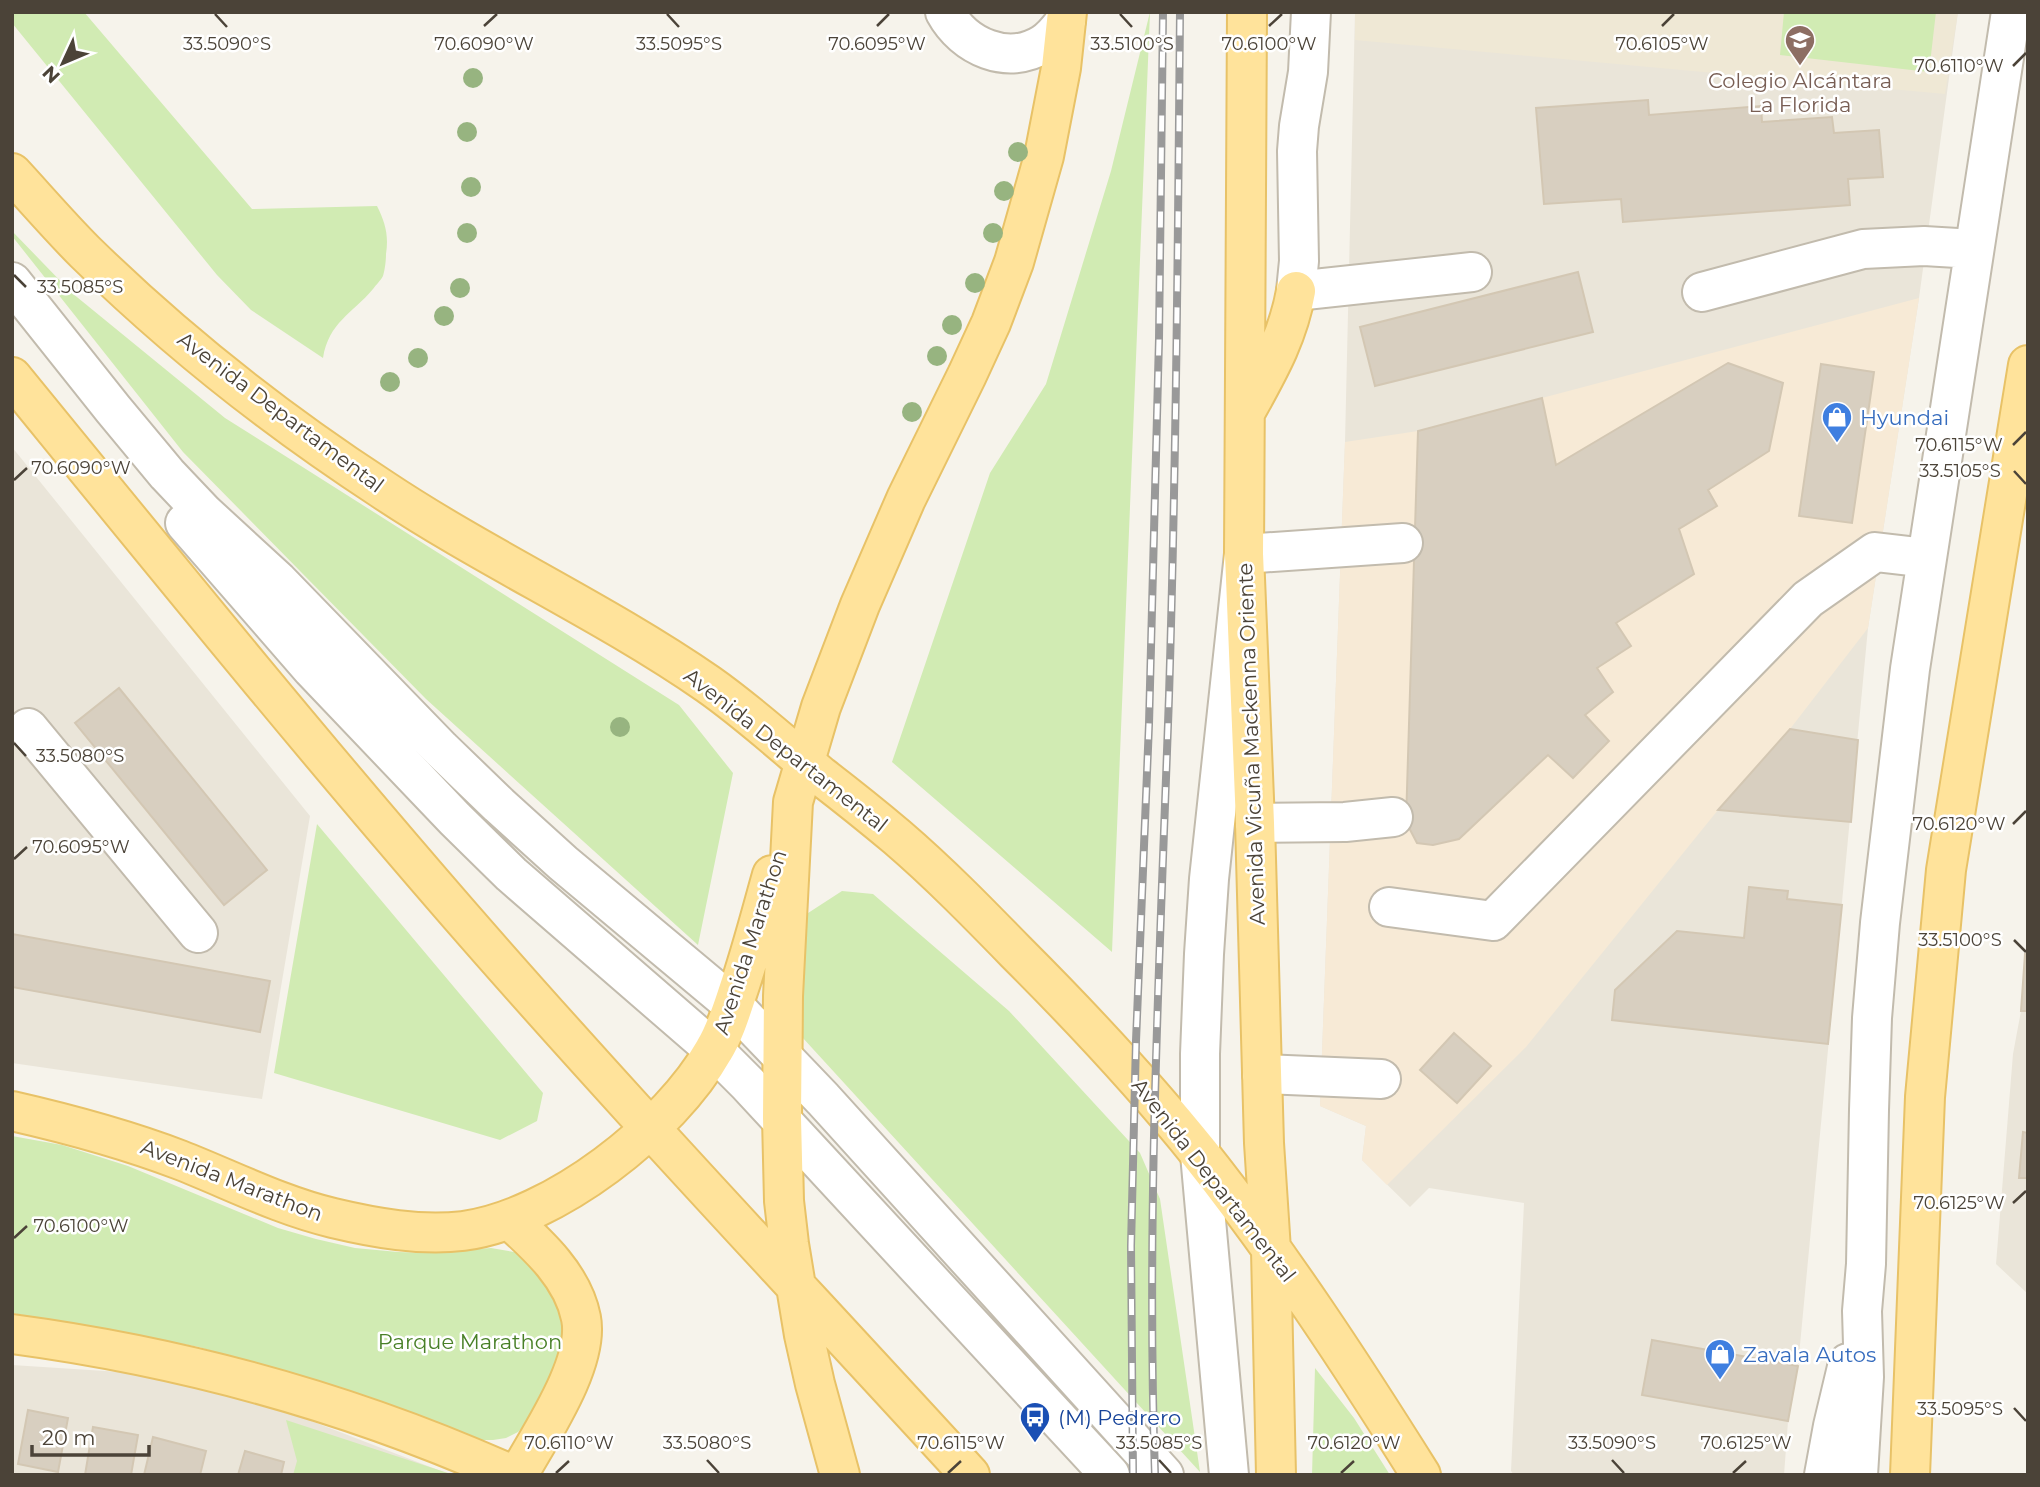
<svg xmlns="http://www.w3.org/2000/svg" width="2040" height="1487" font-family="Montserrat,sans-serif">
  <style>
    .residential { fill: #eae5d9 }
    .commercial { fill: #f7ead6 }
    .education { fill: #efe8d5 }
    .green { fill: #d1ebb3 }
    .building { fill: #d8cfc0; stroke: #d3c7b3; stroke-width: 2 }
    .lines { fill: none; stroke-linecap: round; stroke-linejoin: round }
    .minor-casing { stroke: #c2bbad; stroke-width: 42 }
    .major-casing { stroke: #e8c267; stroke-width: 42 }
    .minor { stroke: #fff; stroke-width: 38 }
    .major { stroke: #ffe39b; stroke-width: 38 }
    .rail-casing { stroke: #999; stroke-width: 8 }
    .rail { stroke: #fff; stroke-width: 5; stroke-dasharray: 16; stroke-linecap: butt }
    .tree { fill: #97b480 }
    .ticks { fill: none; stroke: #4b4338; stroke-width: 2.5 }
    .labels { text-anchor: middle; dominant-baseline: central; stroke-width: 5; stroke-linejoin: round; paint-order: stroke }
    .education-label { font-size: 21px; fill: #785e54; stroke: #fff }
    .street-label { font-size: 21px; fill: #4b4338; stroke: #fff }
    .shop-label { font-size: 21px; fill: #366cbe; stroke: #fff; text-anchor: start }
    .park-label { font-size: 21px; fill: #498028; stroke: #fff }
    .transit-label { font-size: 21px; fill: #164399; stroke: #fff; text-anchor: start }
    .ticks-label { font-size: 18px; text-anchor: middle; fill: #4b4338; stroke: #fff; stroke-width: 5; stroke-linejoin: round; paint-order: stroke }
  </style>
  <rect width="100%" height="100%" fill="#f6f3eb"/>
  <path class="residential" d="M1355,12H1958L1919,298L1868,628L1798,1366L1788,1421L1784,1475H1514L1511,1471L1524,1203L1429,1188L1410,1207L1362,1160L1366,1126L1320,1106L1345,442Z
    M12,447L310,816L262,1099L12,1063Z
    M2028,918V1294L1996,1264L2013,1054L2021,1011Z
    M12,1365L198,1377L451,1475H12Z"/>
  <path class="commercial" d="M1919,298L1868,628L1790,729L1718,810L1526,1047L1387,1185L1362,1160L1366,1126L1320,1106L1345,442L1418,431Z"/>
  <path class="education" d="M1355,12H1958L1945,94L1355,40Z"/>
  <path class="green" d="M12,12H84L252,209L377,206C385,222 389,235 386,254C386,260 385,269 383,276C381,280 376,285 373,289C352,314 329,322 323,358L251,310L217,275L12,23Z
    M1150,12L1112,952L892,762L990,473L1046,384L1111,171Z
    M1784,12H1936L1929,72L1780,55Z
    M12,231L72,293L225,418L679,705L733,773L698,945L426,699L183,452L12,236Z
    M317,824L543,1093L537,1121L500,1140L274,1073Z
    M842,891L873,894L1009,1011L1140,1153L1160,1199L1200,1472L802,1037L805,915Z
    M12,1136L62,1145L128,1166L278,1228L316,1239L355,1248L398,1252L429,1253L491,1248L520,1253L546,1280L561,1313L564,1330L559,1360L527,1423L518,1432L506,1438L493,1440H478L398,1408L199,1347L12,1313Z
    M1315,1368L1354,1418L1390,1475H1312Z
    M286,1420L454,1475H293L297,1461Z"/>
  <path class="building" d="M1648,100L1649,115L1761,106L1762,122L1832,117L1834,133L1879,130L1883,177L1848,179L1850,205L1623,222L1621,199L1544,204L1536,108Z
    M1578,272L1593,332L1375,386L1360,327Z
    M1728,363L1783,383L1769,451L1708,490L1717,506L1679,529L1694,574L1616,623L1631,646L1597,668L1613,692L1585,715L1609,741L1573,778L1548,755L1459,839L1433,845L1417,843L1406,822L1418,431L1542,398L1556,465Z
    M1821,364L1874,372L1852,523L1799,516Z
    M119,688L267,870L224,905L75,723Z
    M1790,729L1858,740L1851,822L1718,810Z
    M1749,887L1788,891L1787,899L1842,905L1828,1044L1612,1020L1615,990L1677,931L1744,938Z
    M12,934L270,981L260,1032L12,987Z
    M2025,954H2028V1011H2021Z
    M1454,1033L1491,1066L1457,1103L1420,1070Z
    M2023,1132L2028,1133V1178H2019Z
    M1652,1340L1798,1366L1788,1421L1642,1395Z
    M28,1410L68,1418L58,1472L18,1464Z
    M93,1427L138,1435L131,1475H85Z
    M153,1437L206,1451L200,1475H144Z
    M245,1451L284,1462L281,1475H238Z"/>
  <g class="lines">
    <g class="minor-casing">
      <path id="minor" d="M945,12C964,47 1008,66 1043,44C1053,38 1059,29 1066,20
        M1311,12L1308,72L1299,126L1297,151L1299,261L1296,291L1472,272
        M12,282L113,409L167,474L204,513L278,581L441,749L499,805L563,863L733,1005L823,1099L1164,1475
        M1702,292L1863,249L1924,246L1974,249
        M185,523L312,669L455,819L511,874L714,1050L748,1084L1110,1475
        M28,728L198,933
        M1255,823L1345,822L1393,817
        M1389,907L1493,921L1808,599L1875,552L1927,558
        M1262,1074L1381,1079
        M1229,1475L1200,1154V1054L1204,954L1209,879L1244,554L1403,543
        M1824,1475L1833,1426L1848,1363
        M1858,1475L1864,1377L1862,1311L1866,1264L1869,1110L1872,1018L1880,923L1910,669L2011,12"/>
    </g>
    <g class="major-casing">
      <path id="major" d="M1247,12L1244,554L1255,823L1264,1143L1271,1250L1276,1475
        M12,173C36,199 60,227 85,252C175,340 276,420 382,489C487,559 604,612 708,684C748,712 784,745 821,776C847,796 872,816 897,837C939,873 978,913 1016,952C1081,1017 1143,1083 1200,1154C1281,1256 1352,1365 1421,1475
        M12,377C159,557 305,737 457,912C624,1104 799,1288 970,1475
        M1246,411C1268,371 1288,337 1296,291
        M12,1111C69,1124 125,1139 180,1160C231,1180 279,1205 333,1218C375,1228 420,1236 463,1231C554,1219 670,1128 714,1050C725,1032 731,1012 738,991C751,953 761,914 772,875
        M510,1220C539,1246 573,1277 581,1318C590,1363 540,1435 518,1475
        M12,1334C184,1357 354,1404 512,1475
        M840,1475L815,1384L804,1335L789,1244L784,1201L782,1118L783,996L793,802L821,707L860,605L906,499L967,375L991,323L1014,262L1044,156L1061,68L1067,12
        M1910,1475L1925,1097L1946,870L2028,365"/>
    </g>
    <use href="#minor" class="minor"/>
    <use href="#major" class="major"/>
    <g class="rail-casing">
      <path id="rail" d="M1133,1475L1131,1246L1136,1041L1149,724L1159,339L1163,12
        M1155,1475C1146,1215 1160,955 1169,696C1176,468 1178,240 1180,12"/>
    </g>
    <use href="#rail" class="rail"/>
  </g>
  <g class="tree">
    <circle cx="473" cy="78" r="10"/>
    <circle cx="467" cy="132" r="10"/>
    <circle cx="1018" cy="152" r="10"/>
    <circle cx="471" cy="187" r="10"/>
    <circle cx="1004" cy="191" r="10"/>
    <circle cx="467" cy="233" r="10"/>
    <circle cx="993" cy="233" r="10"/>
    <circle cx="975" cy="283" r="10"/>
    <circle cx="460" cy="288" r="10"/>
    <circle cx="444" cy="316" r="10"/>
    <circle cx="952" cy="325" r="10"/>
    <circle cx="937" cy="356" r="10"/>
    <circle cx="418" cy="358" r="10"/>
    <circle cx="390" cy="382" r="10"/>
    <circle cx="912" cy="412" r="10"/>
    <circle cx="620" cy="727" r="10"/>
  </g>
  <path class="ticks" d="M215,14L227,27M667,14L679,27M1120,14L1132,27M484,26L497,14M877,26L889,14M1269,26L1282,14M1662,26L1674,14M2013,66L2026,53M14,275L26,287M2013,445L2026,432M2014,471L2026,484M14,480L27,468M14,743L26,756M2013,824L2026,811M14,859L27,847M2014,940L2026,952M2013,1203L2026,1191M14,1238L27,1226M2014,1408L2026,1421M707,1460L719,1473M1159,1460L1171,1473M1612,1460L1624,1473M556,1473L569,1461M948,1473L961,1461M1341,1473L1354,1461M1733,1473L1746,1461"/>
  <defs>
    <g id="school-pin" transform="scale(1.575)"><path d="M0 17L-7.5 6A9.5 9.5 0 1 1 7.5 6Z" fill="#8d6e63" stroke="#fff"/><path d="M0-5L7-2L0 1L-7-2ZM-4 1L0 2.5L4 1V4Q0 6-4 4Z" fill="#fff"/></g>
    <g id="shop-pin" transform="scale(1.575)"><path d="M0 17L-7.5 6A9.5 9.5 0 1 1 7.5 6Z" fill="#3f7fe0" stroke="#fff"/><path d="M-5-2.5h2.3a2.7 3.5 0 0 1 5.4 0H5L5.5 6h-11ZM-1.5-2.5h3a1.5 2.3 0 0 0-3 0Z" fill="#fff"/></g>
    <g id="bus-pin" transform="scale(1.575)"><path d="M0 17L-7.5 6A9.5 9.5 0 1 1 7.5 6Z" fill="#1a4fb4" stroke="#fff"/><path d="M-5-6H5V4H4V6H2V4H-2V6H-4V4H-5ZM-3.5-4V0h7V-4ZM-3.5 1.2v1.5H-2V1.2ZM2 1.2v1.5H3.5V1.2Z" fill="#fff"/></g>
  </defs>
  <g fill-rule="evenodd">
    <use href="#school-pin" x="1800" y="40"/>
    <use href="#shop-pin" x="1837" y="417"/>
    <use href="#shop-pin" x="1720" y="1354"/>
    <use href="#bus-pin" x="1035" y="1417"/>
  </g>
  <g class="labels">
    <g class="education-label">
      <text x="1800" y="80">Colegio Alcántara<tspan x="1800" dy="24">La Florida</tspan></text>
    </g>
    <g class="street-label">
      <text transform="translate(281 412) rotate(37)">Avenida Departamental</text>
      <text transform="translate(1251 744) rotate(-92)">Avenida Vicuña Mackenna Oriente</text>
      <text transform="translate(786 750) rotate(38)">Avenida Departamental</text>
      <text transform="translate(750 942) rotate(-72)">Avenida Marathon</text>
      <text transform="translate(232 1180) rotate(21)">Avenida Marathon</text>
      <text transform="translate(1214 1180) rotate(52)">Avenida Departamental</text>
    </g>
    <g class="shop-label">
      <text x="1860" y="417">Hyundai</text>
      <text x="1743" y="1354">Zavala Autos</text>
    </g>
    <g class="park-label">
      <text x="470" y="1341">Parque Marathon</text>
    </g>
    <g class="transit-label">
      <text x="1058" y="1417">(M) Pedrero</text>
    </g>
  </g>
  <g class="ticks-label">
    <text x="484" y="50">70.6090°W</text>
    <text x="877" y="50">70.6095°W</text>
    <text x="1269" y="50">70.6100°W</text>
    <text x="1662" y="50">70.6105°W</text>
    <text x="227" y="50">33.5090°S</text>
    <text x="679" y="50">33.5095°S</text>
    <text x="1132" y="50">33.5100°S</text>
    <text x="1959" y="72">70.6110°W</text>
    <text x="80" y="293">33.5085°S</text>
    <text x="1959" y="451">70.6115°W</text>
    <text x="81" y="474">70.6090°W</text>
    <text x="1960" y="477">33.5105°S</text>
    <text x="80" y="762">33.5080°S</text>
    <text x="1959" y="830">70.6120°W</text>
    <text x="81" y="853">70.6095°W</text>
    <text x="1960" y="946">33.5100°S</text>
    <text x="1959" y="1209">70.6125°W</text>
    <text x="81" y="1232">70.6100°W</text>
    <text x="1960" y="1415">33.5095°S</text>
    <text x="707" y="1449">33.5080°S</text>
    <text x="1159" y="1449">33.5085°S</text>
    <text x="1612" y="1449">33.5090°S</text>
    <text x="569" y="1449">70.6110°W</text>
    <text x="961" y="1449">70.6115°W</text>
    <text x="1354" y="1449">70.6120°W</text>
    <text x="1746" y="1449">70.6125°W</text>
  </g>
  <rect width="2040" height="1487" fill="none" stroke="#4b4338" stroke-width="28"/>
  <g transform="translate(63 63) rotate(226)" stroke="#ffffff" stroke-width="5" paint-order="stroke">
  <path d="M0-5L12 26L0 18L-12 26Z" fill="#4b4338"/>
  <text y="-10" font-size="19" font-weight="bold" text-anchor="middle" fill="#4b4338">N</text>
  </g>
  <path d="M32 1445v10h117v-10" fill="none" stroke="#4b4338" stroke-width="3.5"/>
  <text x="42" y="1445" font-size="21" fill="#4b4338" stroke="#ffffff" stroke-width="5" paint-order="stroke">20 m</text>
</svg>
